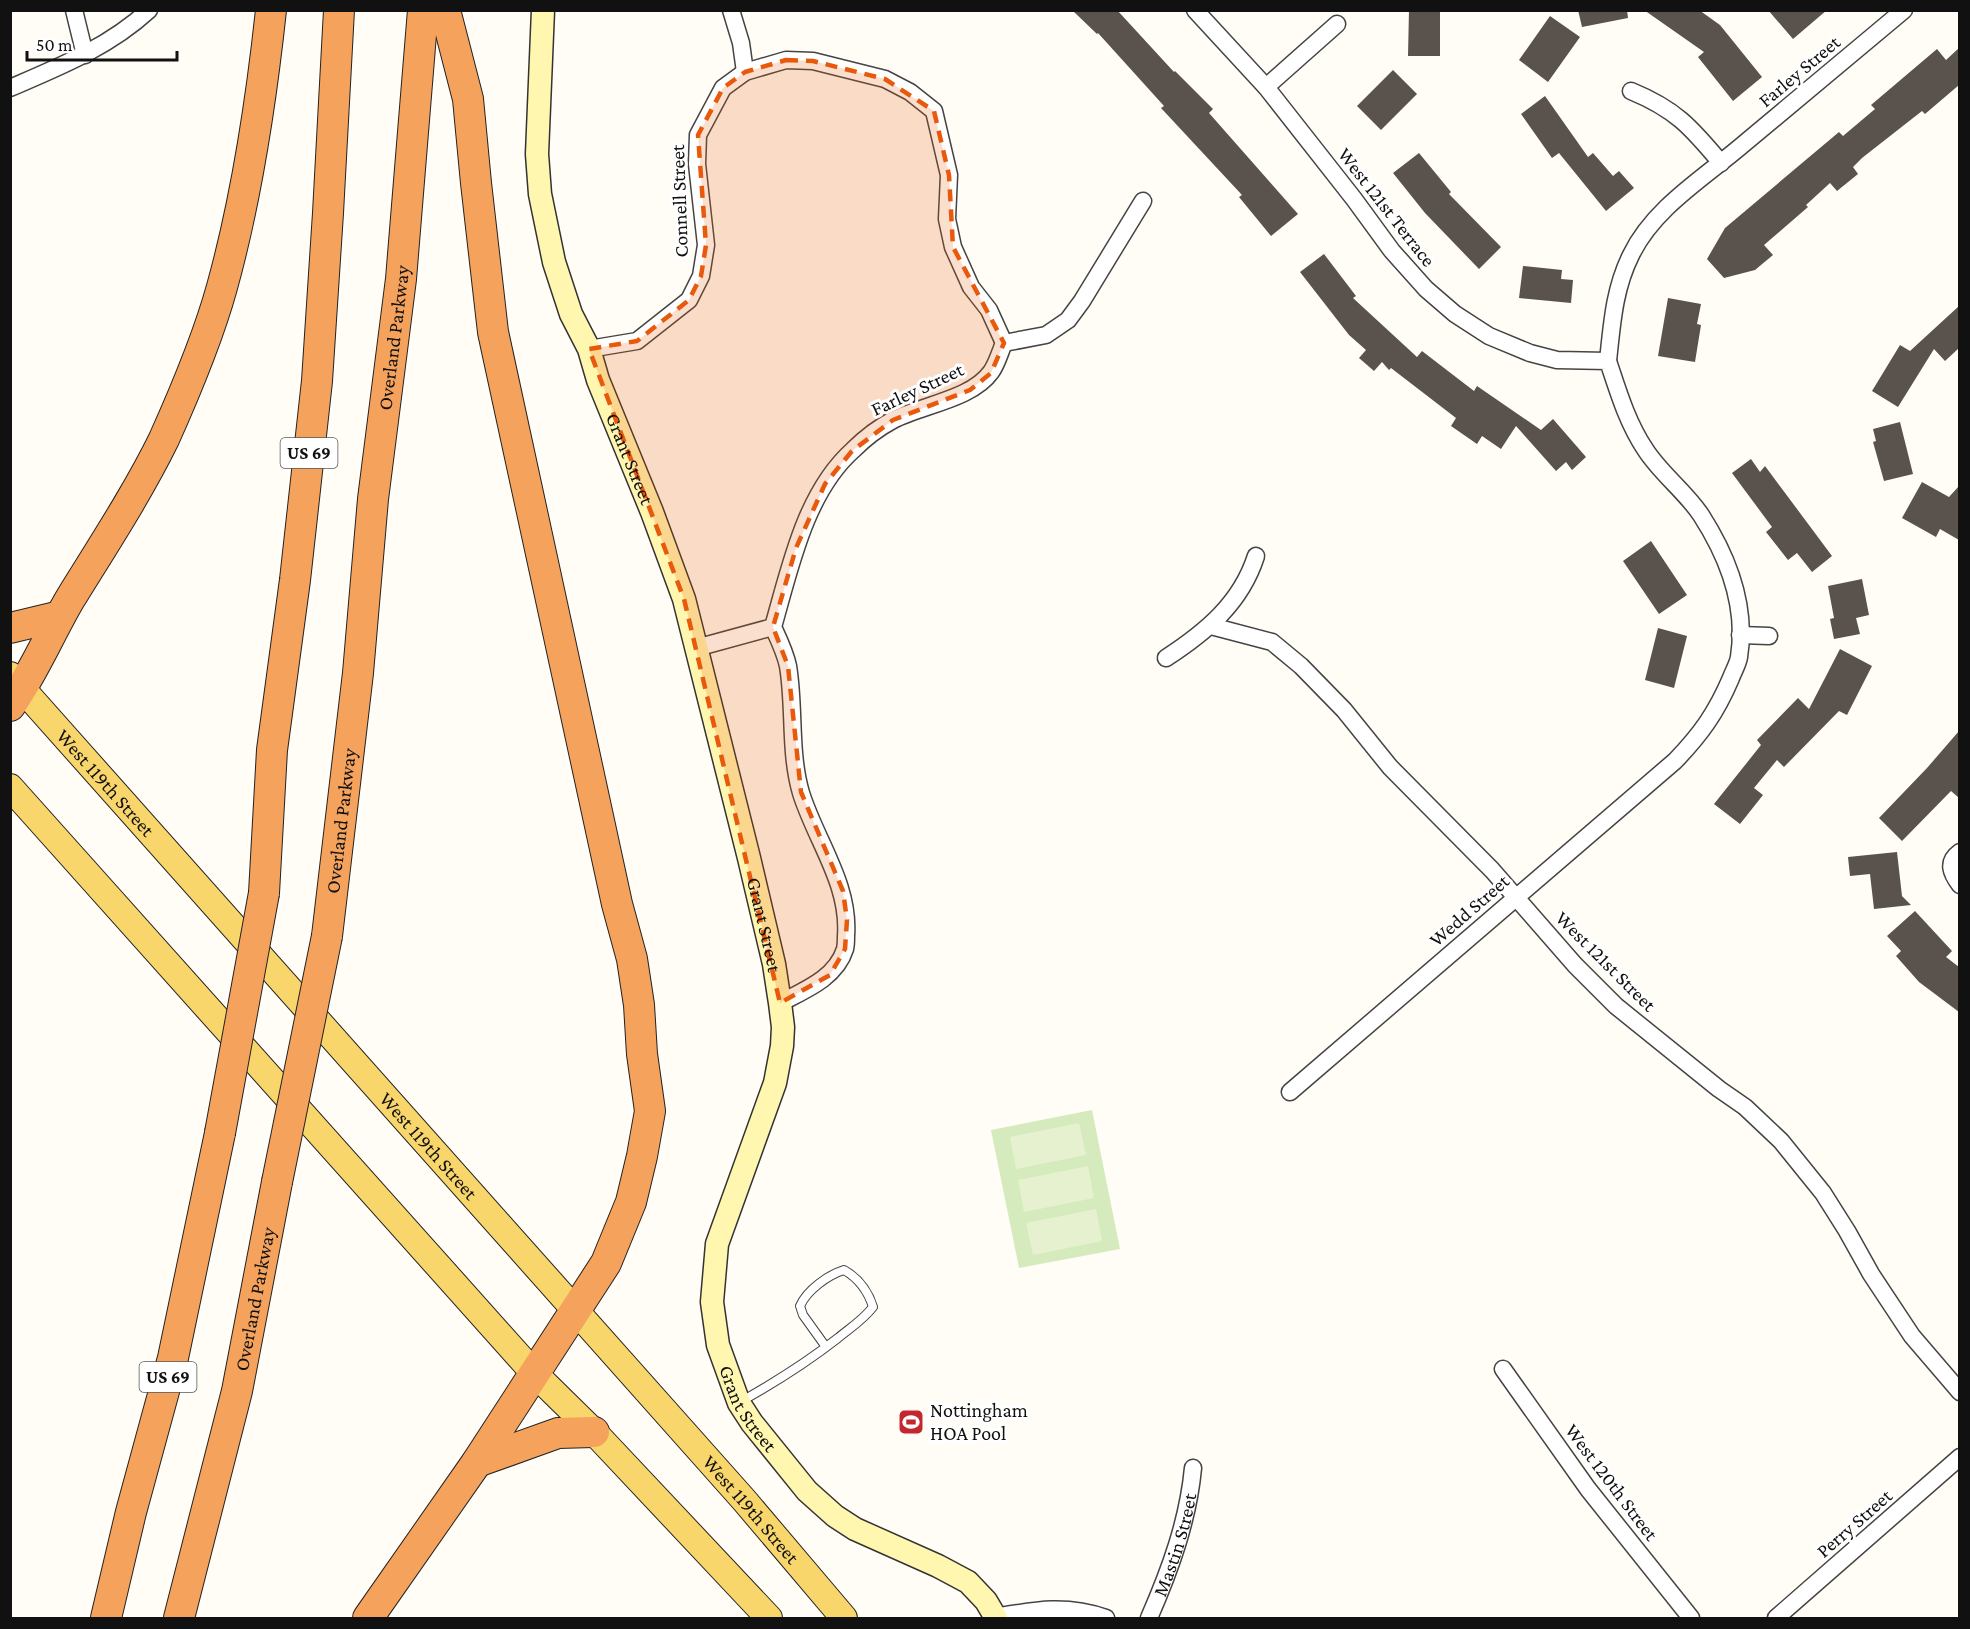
<svg xmlns="http://www.w3.org/2000/svg" width="1970" height="1629" font-family="'Crimson Pro',serif">
  <style>
    .green { fill: #d5ebbd }
    .pitch { fill: #e6f2cf }
    .building { fill: #5a524d }
    .lines { fill: none; stroke-linecap: round; stroke-linejoin: round }
    .lane-casing { stroke: #444; stroke-width: 10 }
    .street-casing { stroke: #444; stroke-width: 19 }
    .secondary-casing { stroke: #333; stroke-width: 25 }
    .primary-casing { stroke: #222; stroke-width: 28 }
    .highway-casing { stroke: #222; stroke-width: 32 }
    .lane { stroke: #fff; stroke-width: 8 }
    .street { stroke: #fff; stroke-width: 16 }
    .secondary { stroke: #fff6b0; stroke-width: 22 }
    .primary { stroke: #f9d66b; stroke-width: 26 }
    .highway { stroke: #f5a25d; stroke-width: 30 }
    .highway-bridge-casing { stroke: #222; stroke-width: 32; stroke-linecap: butt }
    .highway-bridge { stroke: #f5a25d; stroke-width: 30 }
    .marked { fill: #e8590c; fill-opacity: 0.2; stroke: #e8590c; stroke-width: 4.5; stroke-dasharray: 12 8; stroke-linejoin: round }
    .labels { text-anchor: middle; dominant-baseline: central; stroke-width: 6; stroke-linejoin: round; paint-order: stroke }
    .shield { fill: #fff; stroke: #585858; stroke-width: 1.5 }
    .shield-label { font-size: 18px; font-weight: bold; fill: #111 }
    .street-label { font-size: 20px; fill: #111; stroke: #fff }
    .poi-label { font-size: 20px; fill: #111; stroke: #fff; text-anchor: start }
  </style>
  <rect width="100%" height="100%" fill="#fffdf5"/>
  <path class="green" d="M1092,1110L1120,1249L1019,1268L991,1130Z"/>
  <path class="pitch" d="M1079,1123L1086,1155L1016,1169L1010,1137Z
    M1088,1166L1094,1198L1024,1212L1018,1180Z
    M1096,1209L1102,1241L1033,1255L1026,1223Z"/>
  <path class="building" d="M1072,10H1117L1174,72L1175,71L1213,109L1209,113L1298,214L1271,236L1239,197L1242,195L1161,108L1164,106L1098,33L1097,34Z
    M1409,10H1440V56H1408Z
    M1578,10H1627L1628,18L1582,27Z
    M1644,10H1699L1720,25L1762,77L1733,101L1698,57L1704,52Z
    M1768,10H1827L1793,39Z
    M1550,16L1580,37L1548,82L1519,60Z
    M1959,48V85L1925,114L1922,111L1862,158L1853,167L1858,174L1837,191L1830,183L1806,205L1808,207L1764,245L1773,255L1755,270L1724,278L1707,259L1725,228L1839,132L1843,136L1875,109L1871,105L1937,49L1946,60Z
    M1393,70L1417,94L1381,130L1357,106Z
    M1545,96L1588,157L1593,153L1613,176L1619,171L1634,188L1606,211L1559,153L1552,158L1521,114Z
    M1419,153L1451,192L1449,194L1501,247L1479,269L1425,213L1393,173Z
    M1324,254L1356,296L1353,298L1417,357L1422,351L1474,391L1477,386L1541,430L1553,419L1586,457L1572,470L1566,462L1556,471L1516,426L1501,449L1482,436L1477,444L1451,426L1456,418L1391,368L1389,370L1382,362L1374,371L1359,358L1366,350L1349,335L1300,272Z
    M1523,266L1562,270L1561,279L1573,280L1571,303L1519,298Z
    M1668,298L1701,304L1697,324L1701,325L1695,362L1658,356Z
    M1959,306V348L1945,361L1934,349L1898,407L1872,391L1900,345L1910,351Z
    M1900,422L1913,474L1884,481L1873,442L1876,441L1873,429Z
    M1751,459L1760,472L1765,466L1832,556L1812,572L1797,553L1788,560L1766,532L1772,527L1732,473Z
    M1922,482L1949,497L1959,486V540L1940,529L1936,537L1902,518Z
    M1651,541L1687,595L1659,614L1623,561Z
    M1862,579L1869,615L1856,618L1860,634L1834,639L1830,619L1834,618L1828,586Z
    M1658,628L1687,636L1674,688L1645,680Z
    M1840,649L1872,666L1847,715L1839,711L1784,767L1777,760L1754,788L1763,795L1740,824L1714,804L1761,745L1757,740L1798,698L1809,709Z
    M1959,731V798L1951,791L1902,841L1879,818L1927,768Z
    M1897,852L1902,896L1911,905L1874,909L1870,874L1850,876L1848,857Z
    M1915,911L1952,951L1946,957L1959,967V1012L1919,982L1896,956L1901,951L1887,936Z"/>
  <g class="lines">
    <g class="lane-casing">
      <path id="lane" d="M740,1402C774,1383 806,1363 838,1338C850,1328 863,1320 873,1307C868,1291 858,1278 844,1270C828,1275 807,1290 800,1306L803,1315L826,1347"/>
    </g>
    <g class="street-casing">
      <g id="street">
        <path d="M74,10L85,55"/>
        <path d="M731,10L741,43L745,72"/>
        <path d="M1195,10L1266,87L1354,199L1392,251L1426,289L1455,314L1489,336L1530,353L1557,360L1608,361C1618,391 1627,422 1645,449C1660,473 1685,491 1701,515C1728,557 1747,606 1739,657C1738,664 1733,672 1731,678C1716,713 1701,734 1675,761L1290,1092"/>
        <path d="M1266,87L1337,24"/>
        <path d="M10,88C59,67 109,47 149,10"/>
        <path d="M1631,91C1675,109 1691,127 1721,163"/>
        <path d="M1004,343L1046,335L1068,320L1082,301L1143,201"/>
        <path d="M589,349L637,341L689,300L701,276L706,245L697,164L698,135L723,88L745,72L786,60L813,61L885,79L910,92L934,111L949,175L947,219L953,247L971,287L989,310L1004,343"/>
        <path d="M1608,361C1612,324 1614,289 1631,255C1653,209 1702,179 1740,147C1794,102 1849,56 1904,10"/>
        <path d="M1211,626L1272,642L1301,666L1344,710L1390,767L1492,870L1575,965L1616,1006L1719,1089L1745,1107L1781,1141L1823,1193L1847,1231L1871,1274L1912,1336L1960,1392"/>
        <path d="M1740,635L1769,636"/>
        <path d="M696,648L773,627"/>
        <path d="M1166,658C1206,632 1241,603 1256,556"/>
        <path d="M1960,852C1946,862 1951,873 1960,885"/>
        <path d="M780,1003C805,990 836,978 845,949C846,945 846,940 846,936C850,884 816,841 801,793C789,752 795,708 788,666C785,652 779,640 773,627C790,568 805,493 853,450C865,438 878,428 893,420C922,405 972,399 991,372C997,364 1000,352 1004,343"/>
        <path d="M1503,1369L1588,1489L1691,1618"/>
        <path d="M995,1617C1035,1610 1066,1604 1106,1618"/>
        <path id="s1" d="M1149,1618C1170,1570 1188,1521 1193,1468"/>
        <path d="M1776,1618L1960,1457"/>
      </g>
    </g>
    <g class="secondary-casing">
      <g id="secondary">
        <path id="s2" d="M543,10L537,154L540,194L554,262L571,314L589,349L598,380L652,512L684,599L749,858L774,964L780,1003L783,1027L782,1046L775,1083L717,1244L712,1302L718,1345L739,1403L752,1423L807,1491L835,1516L855,1529L938,1566L968,1582L986,1601L996,1618"/>
      </g>
    </g>
    <g class="primary-casing">
      <g id="primary">
        <path id="s3" d="M10,675L744,1500L844,1618"/>
        <path d="M10,787L534,1373L594,1432L769,1618"/>
      </g>
    </g>
    <g class="highway-casing">
      <g id="highway">
        <path d="M10,628L60,616"/>
        <path d="M10,706C33,674 50,633 70,599C102,547 137,494 164,439C186,390 208,338 222,287C247,197 261,103 271,10"/>
        <path d="M264,893L272,750L295,580L317,381L328,213L339,10"/>
        <path id="s4" d="M327,936L358,673L373,499L401,279L423,10"/>
        <path d="M477,1462L558,1433L594,1432"/>
        <path d="M106,1618L131,1512L173,1358L220,1133"/>
        <path id="s5" d="M179,1618L237,1391L277,1182"/>
        <path d="M368,1618L477,1462L606,1263L631,1202L642,1156L650,1111L642,1054L639,1005L632,959L617,904L493,332L476,183L468,99L445,10"/>
      </g>
    </g>
    <use href="#lane" class="lane"/>
    <use href="#street" class="street"/>
    <use href="#secondary" class="secondary"/>
    <use href="#primary" class="primary"/>
    <use href="#highway" class="highway"/>
    <g class="highway-bridge-casing">
      <path id="highway-bridge" d="M220,1133L264,893
        M277,1182L327,936"/>
    </g>
    <use href="#highway-bridge" class="highway-bridge"/>
  </g>
  <path class="marked" d="M786,60L813,61L885,79L934,111L949,175L953,247L1004,343L991,373L970,390L893,420L852,451L825,484L796,548L773,627L788,666L801,792L843,891L847,920L845,949L830,975L780,1003L684,599L589,349L637,341L689,300L701,276L706,245L698,135L723,88L745,72Z"/>
  <defs>
    <g id="stadium-square" transform="scale(1.35)"><rect x="-9" y="-9" width="18" height="18" rx="4" fill="#c4262e" stroke="#fff"/><path d="M0-5a6.5 5 0 1 0 0 10a6.5 5 0 1 0 0-10ZM-3.5-1.8h7v3.6h-7Z" fill="#fff"/></g>
  </defs>
  <g fill-rule="evenodd">
    <use href="#stadium-square" x="911" y="1422"/>
  </g>
  <g class="labels">
    <g class="shield">
      <rect x="280.5" y="438" width="57" height="30" rx="4.5"/>
      <rect x="139.5" y="1362" width="57" height="30" rx="4.5"/>
    </g>
    <g class="shield-label">
      <text x="309" y="453">US 69</text>
      <text x="168" y="1377">US 69</text>
    </g>
    <g class="street-label">
      <text transform="translate(1799 71) rotate(-40)">Farley Street</text>
      <text transform="translate(679 201) rotate(-92)">Connell Street</text>
      <text transform="translate(1387 207) rotate(52)">West 121st Terrace</text>
      <text stroke="none"><textPath href="#s4" startOffset="602">Overland Parkway</textPath></text>
      <text transform="translate(917 389) rotate(-25)">Farley Street</text>
      <text stroke="none"><textPath href="#s2" startOffset="465">Grant Street</textPath></text>
      <text stroke="none"><textPath href="#s3" startOffset="144">West 119th Street</textPath></text>
      <text stroke="none"><textPath href="#s4" startOffset="116">Overland Parkway</textPath></text>
      <text transform="translate(1469 910) rotate(-41)">Wedd Street</text>
      <text stroke="none"><textPath href="#s2" startOffset="951">Grant Street</textPath></text>
      <text transform="translate(1606 961) rotate(45)">West 121st Street</text>
      <text stroke="none"><textPath href="#s3" startOffset="630">West 119th Street</textPath></text>
      <text stroke="none"><textPath href="#s5" startOffset="328">Overland Parkway</textPath></text>
      <text stroke="none"><textPath href="#s2" startOffset="1455">Grant Street</textPath></text>
      <text transform="translate(1612 1482) rotate(53)">West 120th Street</text>
      <text stroke="none"><textPath href="#s3" startOffset="1116">West 119th Street</textPath></text>
      <text transform="translate(1854 1523) rotate(-41)">Perry Street</text>
      <text stroke="none"><textPath href="#s1" startOffset="78">Mastin Street</textPath></text>
    </g>
    <g class="poi-label">
      <text x="930" y="1410">Nottingham<tspan x="930" dy="23">HOA Pool</tspan></text>
    </g>
  </g>
  <rect width="1970" height="1629" fill="none" stroke="#111111" stroke-width="24"/>
  <path d="M27 51v9h150v-9" fill="none" stroke="#111111" stroke-width="3"/>
  <text x="36" y="51" font-size="18" fill="#111111" stroke="#ffffff" stroke-width="4.5" paint-order="stroke">50 m</text>
</svg>
